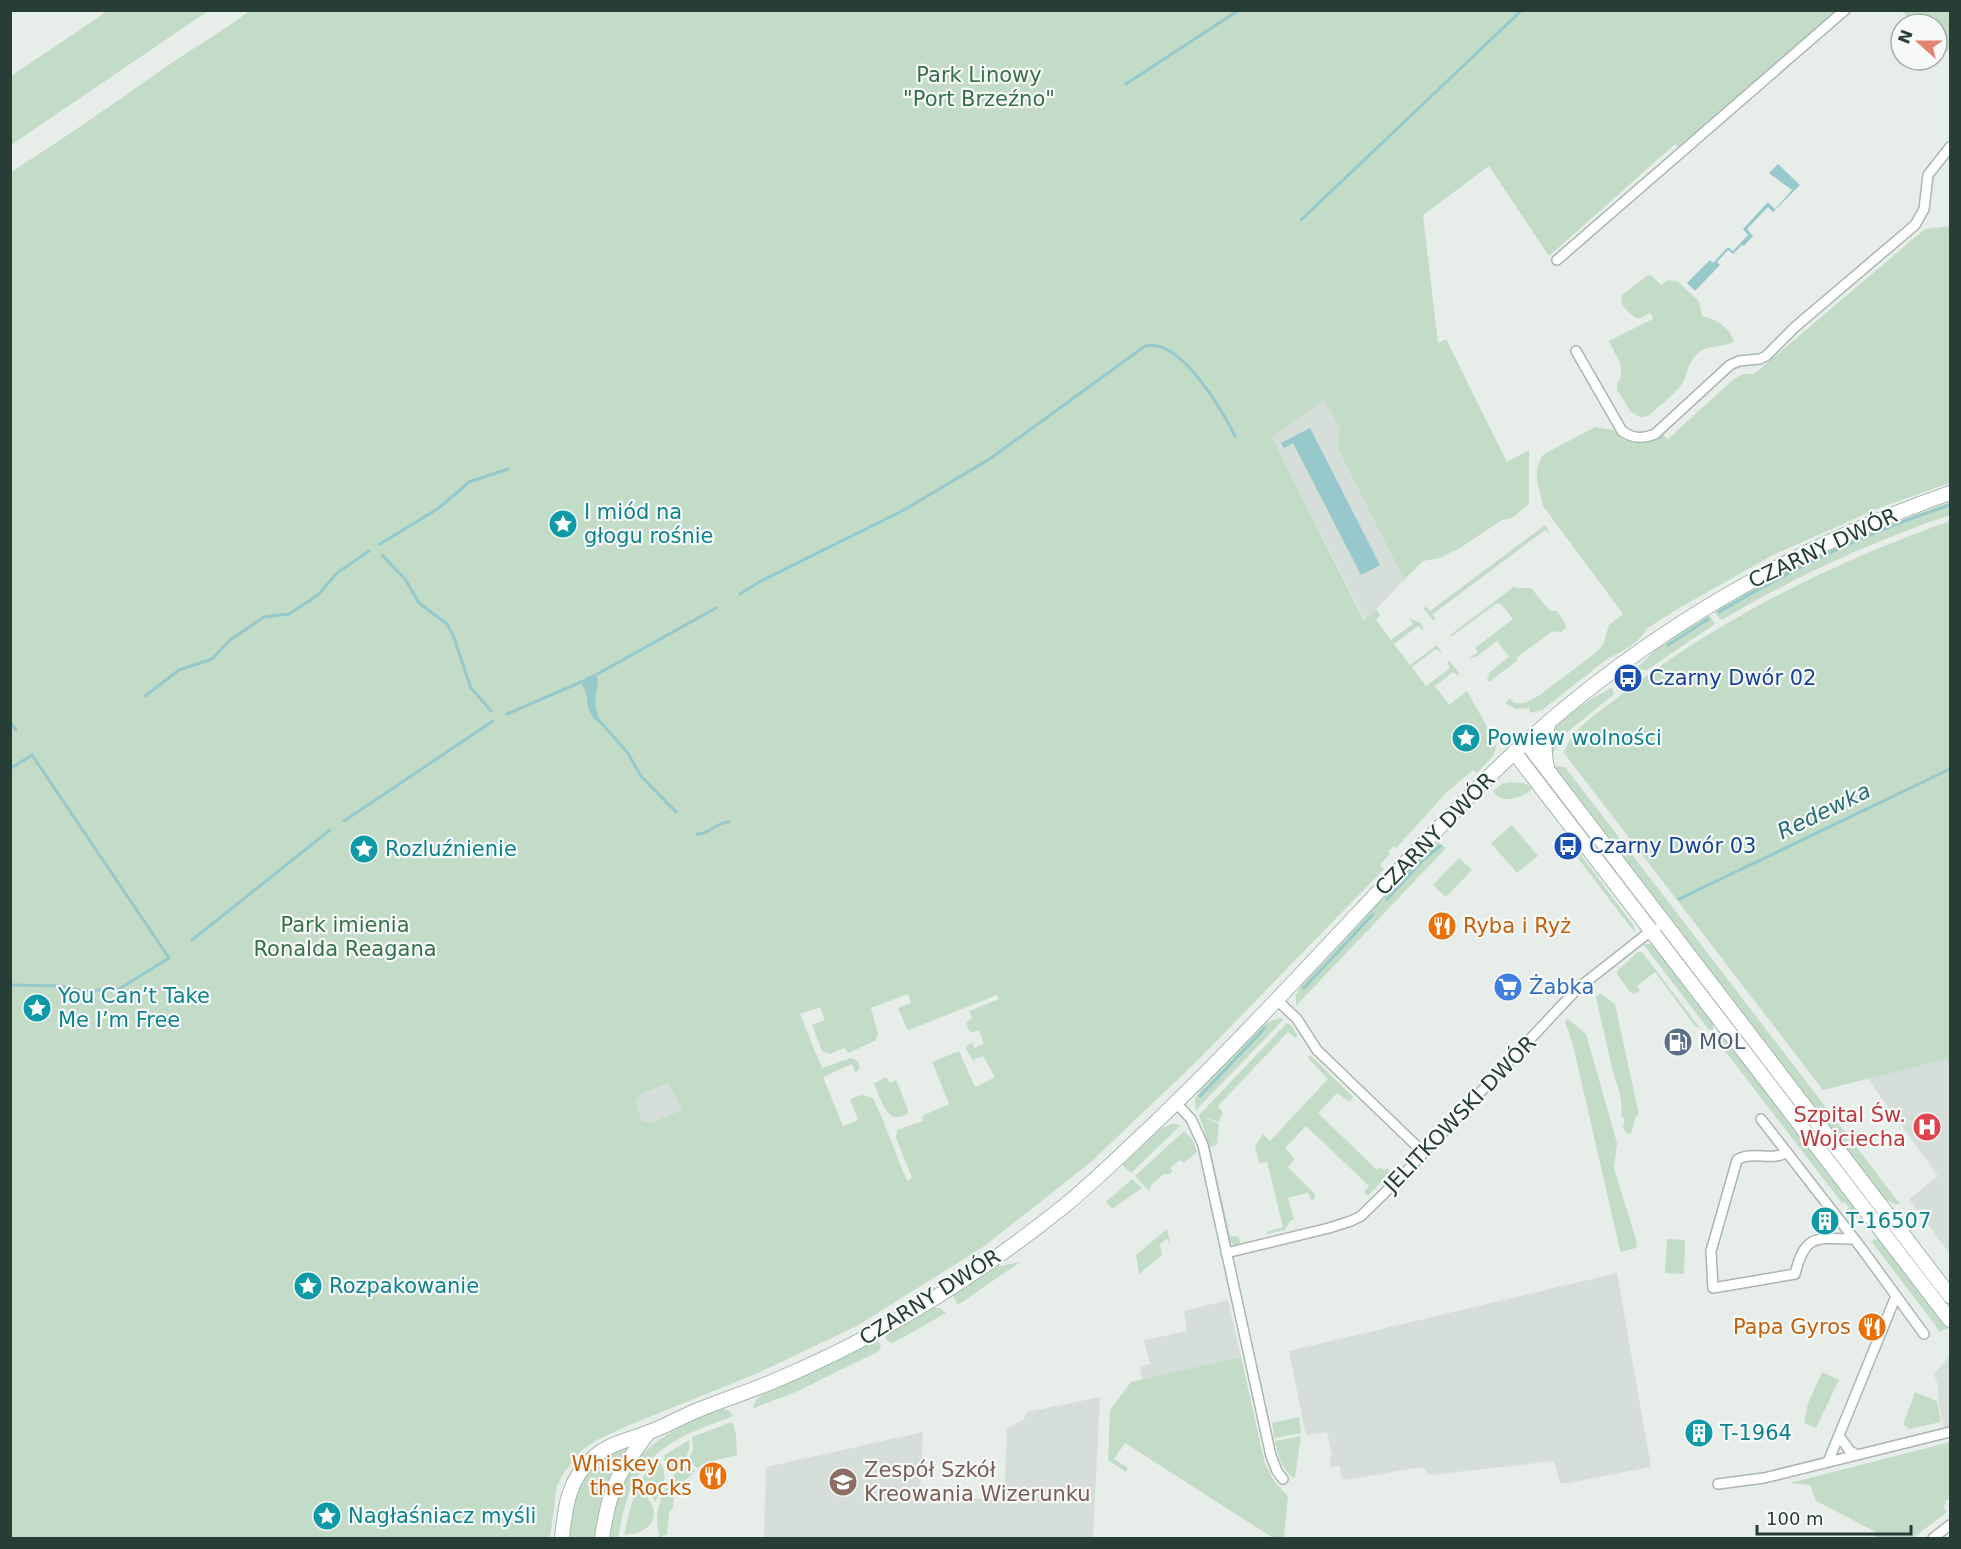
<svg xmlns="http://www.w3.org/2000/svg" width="1961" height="1549" font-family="'DejaVu Sans',sans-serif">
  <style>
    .built { fill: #d5ded9 }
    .green { fill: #c3dcc7; fill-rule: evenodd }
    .water { fill: #96c8cc }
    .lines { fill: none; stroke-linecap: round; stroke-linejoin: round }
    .stream { stroke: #96c8cc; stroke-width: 3 }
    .minor-casing { stroke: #aab6b0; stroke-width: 12 }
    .secondary-casing { stroke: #a6b8b1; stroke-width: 16 }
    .minor { stroke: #fff; stroke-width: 9 }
    .secondary { stroke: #fff; stroke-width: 14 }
    .labels { text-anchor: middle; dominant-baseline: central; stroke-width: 4.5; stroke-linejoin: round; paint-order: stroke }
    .park-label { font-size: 21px; fill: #367148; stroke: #f7faf9 }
    .culture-label { font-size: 21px; fill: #0d838f; stroke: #f7faf9; text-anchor: start }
    .street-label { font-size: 21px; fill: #273e36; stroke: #f7faf9 }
    .transit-label { font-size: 21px; fill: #164399; stroke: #f7faf9; text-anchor: start }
    .food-label { font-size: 21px; fill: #c56008; stroke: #f7faf9; text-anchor: end }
    .shop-label { font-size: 21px; fill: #366cbe; stroke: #f7faf9; text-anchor: start }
    .service-label { font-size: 21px; fill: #4e5e75; stroke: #f7faf9; text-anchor: start }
    .health-label { font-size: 21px; fill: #be3a42; stroke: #f7faf9; text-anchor: end }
    .education-label { font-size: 21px; fill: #785e54; stroke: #f7faf9; text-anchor: start }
    .water-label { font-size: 22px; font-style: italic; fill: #276e74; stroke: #f7faf9 }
  </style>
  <rect width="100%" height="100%" fill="#e7eeea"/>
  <path class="built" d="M1324,399L1340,428L1337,447L1404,580L1365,621L1272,437Z
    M1950,1058V1254L1909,1199L1938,1176L1867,1078Z
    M668,1083L682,1110L650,1123L641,1120L636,1101L642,1092Z
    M1617,1273L1651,1467L1568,1483H1560L1554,1461L1430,1475L1422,1467L1346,1480L1342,1478L1339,1466L1331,1467L1330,1456H1332L1327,1432L1308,1435L1305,1431L1289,1351Z
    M1228,1300L1241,1357L1142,1380L1140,1366L1150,1364L1144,1340L1187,1331L1184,1311Z
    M1950,1356V1427L1944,1429L1939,1405L1938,1386L1934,1374Z
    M1100,1397L1093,1538H764L766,1467L923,1432L920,1496L1004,1500L1007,1428L1023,1420L1027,1412Z"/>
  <path class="green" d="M109,10L208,11L11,145V76Z
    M249,11H1838L1678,147L1675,144L1549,256L1489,166L1423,215L1438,343L1446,339L1507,462L1529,450V504L1512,518L1502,520L1460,548L1439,558L1423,561L1404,580L1337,447L1340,428L1324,400L1272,437L1364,621L1377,609L1380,616L1376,620L1391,640L1413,624L1409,618L1421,623L1424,630H1422L1418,626L1394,644L1410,665L1437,645L1442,653L1436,649L1412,667L1426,686L1450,668L1447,663L1449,661L1459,673V676L1453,672L1435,686L1449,705L1467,691L1490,732L1493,747L1497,744L1493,756L1477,773L1473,770L1446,793L1396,848L1394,846L1388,852L1390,854L1380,865L1384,869L1198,1060L1091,1162L983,1247L855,1327L758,1373L627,1426L595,1441L581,1451L563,1474L557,1486L550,1538H11V172C66,137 119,100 173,62C198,45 225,30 249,11ZM908,994L911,1003L898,1008L907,1029L909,1030L997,995L999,999L969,1011L972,1018L966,1022L970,1033L979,1030L984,1044L974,1048L972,1043L968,1045L966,1049L973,1060L983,1056L995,1077L975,1087L959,1051L932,1062L949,1104L922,1116L923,1121L897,1130L896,1138L912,1178L907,1181L882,1118L873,1098L862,1095L850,1099L858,1120L843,1126L823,1077L852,1064L856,1073L860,1067L858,1061L851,1058L822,1068L800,1014L820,1007L825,1020L812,1025L822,1051L830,1054L844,1048L849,1053L876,1040L878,1034L871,1008ZM668,1083L682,1110L650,1123L641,1120L636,1101L642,1093Z
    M1902,11H1950V49L1941,57L1937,53V24H1913Z
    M1950,226V483L1879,508L1773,555L1681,607L1646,629C1641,642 1620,653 1607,659L1542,710L1530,713L1529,708L1516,709L1505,703L1510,698L1514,703H1525L1540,695L1594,654L1603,645L1609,625L1623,614L1543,506L1537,480V468L1542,456L1548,452L1595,427L1613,430L1624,440L1635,443L1647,442L1662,434L1668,439L1734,379L1743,374H1754L1925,229Z
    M1648,275L1652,276L1661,285L1668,280L1677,281L1699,301L1702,316C1716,319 1729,327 1734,341C1725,348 1709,344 1698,353C1688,362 1688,372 1683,382C1677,393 1658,407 1648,416L1640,417L1631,412L1617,390V384L1621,377L1620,363L1609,341L1653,319L1650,313L1641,318H1636C1629,313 1618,304 1622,295Z
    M1950,502V515C1871,542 1794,577 1722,620L1715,613V610C1790,565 1869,532 1950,502Z
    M1950,521V1058L1823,1090L1564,753C1571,729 1598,713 1617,698C1717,620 1831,563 1950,521Z
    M1545,525L1551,535L1545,530L1433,614L1436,620H1433L1424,609L1425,606L1430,611Z
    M1515,586V588H1531L1550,611H1557L1565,623L1566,628L1560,633L1555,631L1550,633L1516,658L1518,660L1489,682L1487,679L1490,672L1509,657L1497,641L1476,657L1469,658L1478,652L1475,648L1513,619L1501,604L1497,603L1451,637L1450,635Z
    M1707,615L1710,616L1715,624L1647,670L1636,669L1656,649Z
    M1612,687L1614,694L1564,735L1551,756C1551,750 1550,743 1551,737C1555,718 1596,697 1612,687Z
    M1556,766L1565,767L1900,1204H1894L1884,1198L1555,768Z
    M1510,782L1523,783L1533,787C1529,795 1509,802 1501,798C1498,797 1495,793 1493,791L1502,784Z
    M1512,825L1538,856L1517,873L1491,843Z
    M1438,842L1446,848L1296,1006V995L1302,983L1413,864Z
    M1577,850L1634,926L1635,933L1574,853Z
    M1459,858L1472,870L1446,897L1433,885Z
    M1643,944H1652L1656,946L1714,1023L1713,1030H1709Z
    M1638,952H1642L1700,1028L1695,1026L1655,972L1637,986L1640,991L1634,994L1629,991L1617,974V971Z
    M1701,983L1719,1002L1873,1205V1207Z
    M1601,994L1615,1004L1639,1115L1636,1116L1631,1134H1627L1623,1128L1625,1119L1621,1116C1623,1099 1618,1087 1613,1072L1596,998V996Z
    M1279,1018L1284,1019L1196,1110L1195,1099L1199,1091L1261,1026L1270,1021Z
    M1568,1019L1586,1034L1617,1143L1614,1168L1637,1243L1636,1248L1621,1252L1620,1250L1573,1045L1565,1022Z
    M1287,1023L1292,1026L1297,1035L1296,1038L1288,1032L1218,1106L1223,1113L1219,1122L1203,1117L1219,1124L1217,1145L1210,1147L1230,1236L1238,1237L1240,1240L1239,1244L1234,1245L1230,1242L1228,1236L1204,1129L1199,1115Z
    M1723,1037L1857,1208V1215L1853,1219L1847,1210L1849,1207L1844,1202L1842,1203L1715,1038Z
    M1310,1055L1353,1097L1350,1102L1337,1093L1318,1113L1377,1170L1380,1167L1384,1170L1387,1168L1390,1172L1368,1196L1364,1192L1369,1186L1306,1126L1285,1148L1295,1159L1288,1167L1315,1194L1314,1199L1311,1200L1308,1193L1288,1198L1294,1219L1290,1221L1285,1230L1267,1234V1232L1283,1227L1267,1162L1259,1163L1255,1146L1263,1134L1270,1141L1328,1079L1308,1058Z
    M887,1077L889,1083L896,1080L908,1110V1113C887,1129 880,1097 874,1083Z
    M1172,1124L1181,1125L1131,1173L1122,1165L1160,1129Z
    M1184,1131L1192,1139L1197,1152L1183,1163L1180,1160L1170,1168L1173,1171L1170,1174H1164L1151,1185L1149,1191L1135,1176Z
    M1132,1179L1142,1188L1112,1209L1106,1202Z
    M1167,1229L1170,1242L1169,1244L1167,1238L1160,1244L1162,1255L1139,1274L1136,1255Z
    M1667,1239L1685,1240L1684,1274L1665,1273Z
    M1877,1239H1880L1948,1328L1939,1332L1936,1326L1871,1241Z
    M1020,1262L958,1305L953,1296L957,1291L994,1267Z
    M931,1308H940L946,1313L893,1343L888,1342L886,1338L887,1334Z
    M875,1340H878L881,1346L879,1351L798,1391L752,1409L756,1400L766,1392L810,1373Z
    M1241,1357L1265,1464L1274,1481L1288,1496L1284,1538H1273L1125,1443L1114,1459L1128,1468L1126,1472L1108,1460L1110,1410L1131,1382Z
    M1822,1372L1839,1380L1816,1428L1804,1423L1808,1403Z
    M1915,1392L1937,1401L1941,1422L1909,1429L1903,1424Z
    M722,1409L728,1410L734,1416C697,1429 654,1444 635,1481C625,1498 622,1519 618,1538H608C614,1462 655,1434 722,1409Z
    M1299,1417L1301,1433L1274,1438L1272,1423Z
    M732,1422L736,1433L737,1455L705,1463L698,1468L689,1463L688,1461L693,1449L692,1437Z
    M1301,1436L1295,1477L1294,1478C1281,1469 1278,1456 1275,1441Z
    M689,1440C693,1454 680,1465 670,1474L663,1456Z
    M1950,1442V1498L1945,1502L1946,1504L1943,1506L1947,1512L1913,1538H1875L1874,1531L1816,1501L1810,1485L1790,1483Z
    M629,1445L628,1448L618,1461L608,1481L595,1538H569C575,1486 578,1468 629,1445Z
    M658,1460C670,1473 663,1489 655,1502L650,1494L637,1487L647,1471Z
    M686,1467L693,1469L695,1471L674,1491L673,1508L669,1512L667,1534L659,1538C659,1532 657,1526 657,1519C658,1503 668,1472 686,1467Z
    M636,1491C654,1496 662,1520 643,1530C638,1534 630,1534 624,1535L630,1509Z"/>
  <path class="water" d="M1778,164L1800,185L1773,212L1768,207L1747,229L1753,236L1744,246L1742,245L1733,254L1728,250L1717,262L1720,265L1695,291L1687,283L1710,260L1713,263L1728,247L1733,251L1748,235L1743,229L1768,202L1775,209L1792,190L1769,173Z
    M1310,428L1380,565L1361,575L1293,443L1284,448L1281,443Z
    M594,674L598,678C597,696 592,699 599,718L596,721C583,706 591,698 582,685L585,678Z"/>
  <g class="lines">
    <path class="stream" d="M1126,84L1239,10
      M1301,220L1522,10
      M380,544L439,508L469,482L508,469
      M382,555L405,579L419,603L447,624L453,635L471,688L491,711
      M740,594L761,581L904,510L991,458L1145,346C1180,337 1222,410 1235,436
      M1719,612C1791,569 1870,531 1950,505
      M1668,645L1708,619
      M592,677L716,608
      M145,696L179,670L212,659L230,640L264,617L289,614L318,595L337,573L369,551
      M507,714L583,681
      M596,717L627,752L641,776L676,812
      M10,722L16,730
      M10,769L32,755L169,958
      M344,821L493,721
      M697,834C709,835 717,822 729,822
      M1387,899L1422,861L1440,846
      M1679,899L1950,769
      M192,940L330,830
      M12,985L60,986L83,991L119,989L169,958
      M1304,988L1373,914
      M1200,1096L1265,1028"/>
    <g class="minor-casing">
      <path id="minor" d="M1557,260L1845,10
        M1576,351L1622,431C1633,439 1643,439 1655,434L1730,365L1739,361L1760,359L1766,356L1795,327L1915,225L1924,209L1928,175L1950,147
        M1277,1000L1297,1019L1317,1050L1424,1153
        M1176,1103L1191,1119L1203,1145L1271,1456L1277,1471L1283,1479
        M1761,1119L1862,1249L1924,1334
        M1787,1152C1773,1162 1751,1150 1737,1160L1711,1251L1713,1288L1795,1274C1805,1234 1816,1238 1853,1239
        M1226,1253L1329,1228L1351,1221L1361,1216L1402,1176L1577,989L1652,930L1656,929
        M1839,1436L1850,1451L1858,1455
        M1828,1462L1896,1296
        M1718,1484L1764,1478L1950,1432
        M1933,1538L1950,1525"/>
    </g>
    <g class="secondary-casing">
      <path id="secondary" d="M1526,742L1950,1296
        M1514,752L1950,1320
        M1547,767C1543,750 1544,738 1549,722
        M562,1538C565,1508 568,1479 593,1458C609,1443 629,1440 649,1432C666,1426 681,1417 698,1410C725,1399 754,1390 781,1378C882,1335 977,1276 1063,1207C1095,1181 1125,1151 1155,1123C1239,1042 1317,957 1397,872C1436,831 1474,789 1516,751C1642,635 1789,549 1950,493
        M602,1538C609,1489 618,1472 648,1433"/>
    </g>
    <use href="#minor" class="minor"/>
    <use href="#secondary" class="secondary"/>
  </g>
  <defs>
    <g id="sight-disc" transform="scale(1.5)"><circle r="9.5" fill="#0f9aa8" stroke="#f7faf9"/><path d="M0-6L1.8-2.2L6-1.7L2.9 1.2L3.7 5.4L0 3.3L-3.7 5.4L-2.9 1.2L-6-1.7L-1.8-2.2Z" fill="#fff"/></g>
    <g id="bus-disc" transform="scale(1.5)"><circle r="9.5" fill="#1a4fb4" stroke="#f7faf9"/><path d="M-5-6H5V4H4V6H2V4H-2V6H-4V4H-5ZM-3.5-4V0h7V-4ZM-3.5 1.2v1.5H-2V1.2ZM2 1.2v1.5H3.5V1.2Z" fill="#fff"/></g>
    <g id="restaurant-disc" transform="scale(1.5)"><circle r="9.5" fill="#e8710a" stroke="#f7faf9"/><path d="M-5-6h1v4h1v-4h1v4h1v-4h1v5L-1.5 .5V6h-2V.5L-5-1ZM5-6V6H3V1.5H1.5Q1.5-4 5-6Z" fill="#fff"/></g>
    <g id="supermarket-disc" transform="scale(1.5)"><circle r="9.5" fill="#3f7fe0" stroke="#f7faf9"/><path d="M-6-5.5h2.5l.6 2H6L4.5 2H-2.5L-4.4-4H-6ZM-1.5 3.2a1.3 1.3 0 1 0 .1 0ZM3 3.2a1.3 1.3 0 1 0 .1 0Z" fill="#fff"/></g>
    <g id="fuel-disc" transform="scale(1.5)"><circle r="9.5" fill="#5c6f8a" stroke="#f7faf9"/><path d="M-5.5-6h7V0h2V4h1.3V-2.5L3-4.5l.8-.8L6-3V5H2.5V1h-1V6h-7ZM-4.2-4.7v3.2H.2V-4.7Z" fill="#fff"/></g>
    <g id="hospital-disc" transform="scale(1.5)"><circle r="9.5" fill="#e0444e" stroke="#f7faf9"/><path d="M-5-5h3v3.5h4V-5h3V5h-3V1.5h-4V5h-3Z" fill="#fff"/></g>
    <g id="building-disc" transform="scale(1.5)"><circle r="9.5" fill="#0f9aa8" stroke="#f7faf9"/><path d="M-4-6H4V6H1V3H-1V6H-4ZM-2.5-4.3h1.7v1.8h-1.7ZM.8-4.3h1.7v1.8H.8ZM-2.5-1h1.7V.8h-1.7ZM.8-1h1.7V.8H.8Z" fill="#fff"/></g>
    <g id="school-disc" transform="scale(1.5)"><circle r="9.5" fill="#8d6e63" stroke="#f7faf9"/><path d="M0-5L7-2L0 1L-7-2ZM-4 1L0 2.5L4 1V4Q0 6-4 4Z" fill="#fff"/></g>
  </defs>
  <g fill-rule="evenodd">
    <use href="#sight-disc" x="563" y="524"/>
    <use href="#bus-disc" x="1628" y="678"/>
    <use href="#sight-disc" x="1466" y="738"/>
    <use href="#bus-disc" x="1568" y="846"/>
    <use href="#sight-disc" x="364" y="849"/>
    <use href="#restaurant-disc" x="1442" y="926"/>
    <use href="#supermarket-disc" x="1508" y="987"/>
    <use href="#sight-disc" x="37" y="1008"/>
    <use href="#fuel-disc" x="1678" y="1042"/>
    <use href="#hospital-disc" x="1927" y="1127"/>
    <use href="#building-disc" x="1825" y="1221"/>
    <use href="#sight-disc" x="308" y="1286"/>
    <use href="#restaurant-disc" x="1872" y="1327"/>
    <use href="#building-disc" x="1699" y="1433"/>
    <use href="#restaurant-disc" x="713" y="1476"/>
    <use href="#school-disc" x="843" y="1482"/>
    <use href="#sight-disc" x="327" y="1516"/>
  </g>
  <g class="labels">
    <g class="park-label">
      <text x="979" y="75">Park Linowy<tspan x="979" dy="24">"Port Brzeźno"</tspan></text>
      <text x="345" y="925">Park imienia<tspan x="345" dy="24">Ronalda Reagana</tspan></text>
    </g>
    <g class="culture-label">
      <text x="584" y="512">I miód na<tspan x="584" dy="24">głogu rośnie</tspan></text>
      <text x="1487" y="738">Powiew wolności</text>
      <text x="385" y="849">Rozluźnienie</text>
      <text x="58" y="996">You Can’t Take<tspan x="58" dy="24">Me I’m Free</tspan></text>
      <text x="1846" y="1221">T-16507</text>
      <text x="329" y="1286">Rozpakowanie</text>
      <text x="1720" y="1433">T-1964</text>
      <text x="348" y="1516">Nagłaśniacz myśli</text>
    </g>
    <g class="street-label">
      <text transform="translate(1823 548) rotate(-25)">CZARNY DWÓR</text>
      <text transform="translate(1435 834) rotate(-46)">CZARNY DWÓR</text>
      <text transform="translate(1460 1114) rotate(-46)">JELITKOWSKI DWÓR</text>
      <text transform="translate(930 1297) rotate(-32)">CZARNY DWÓR</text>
    </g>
    <g class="transit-label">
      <text x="1649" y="678">Czarny Dwór 02</text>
      <text x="1589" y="846">Czarny Dwór 03</text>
    </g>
    <g class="food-label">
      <text x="1463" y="926" text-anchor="start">Ryba i Ryż</text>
      <text x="1851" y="1327">Papa Gyros</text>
      <text x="692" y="1464">Whiskey on<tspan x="692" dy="24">the Rocks</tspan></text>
    </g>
    <g class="shop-label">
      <text x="1529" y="987">Żabka</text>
    </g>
    <g class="service-label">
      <text x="1699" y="1042">MOL</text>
    </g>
    <g class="health-label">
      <text x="1906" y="1115">Szpital Św.<tspan x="1906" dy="24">Wojciecha</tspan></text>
    </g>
    <g class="education-label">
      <text x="864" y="1470">Zespół Szkół<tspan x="864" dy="24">Kreowania Wizerunku</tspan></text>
    </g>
    <g class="water-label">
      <text transform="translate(1824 811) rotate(-26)">Redewka</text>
    </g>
  </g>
  <rect width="1961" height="1549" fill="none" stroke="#273e36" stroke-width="24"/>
  <g transform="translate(1919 42) rotate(291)"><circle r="28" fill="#f7faf9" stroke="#a4afab" stroke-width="1.5"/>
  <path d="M0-4.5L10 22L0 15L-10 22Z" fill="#e38270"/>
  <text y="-9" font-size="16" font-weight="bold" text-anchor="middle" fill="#273e36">N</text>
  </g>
  <path d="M1757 1525v9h154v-9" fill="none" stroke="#273e36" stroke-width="3"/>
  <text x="1766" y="1525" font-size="18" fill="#273e36" stroke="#f7faf9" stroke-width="4.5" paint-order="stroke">100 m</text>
</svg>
